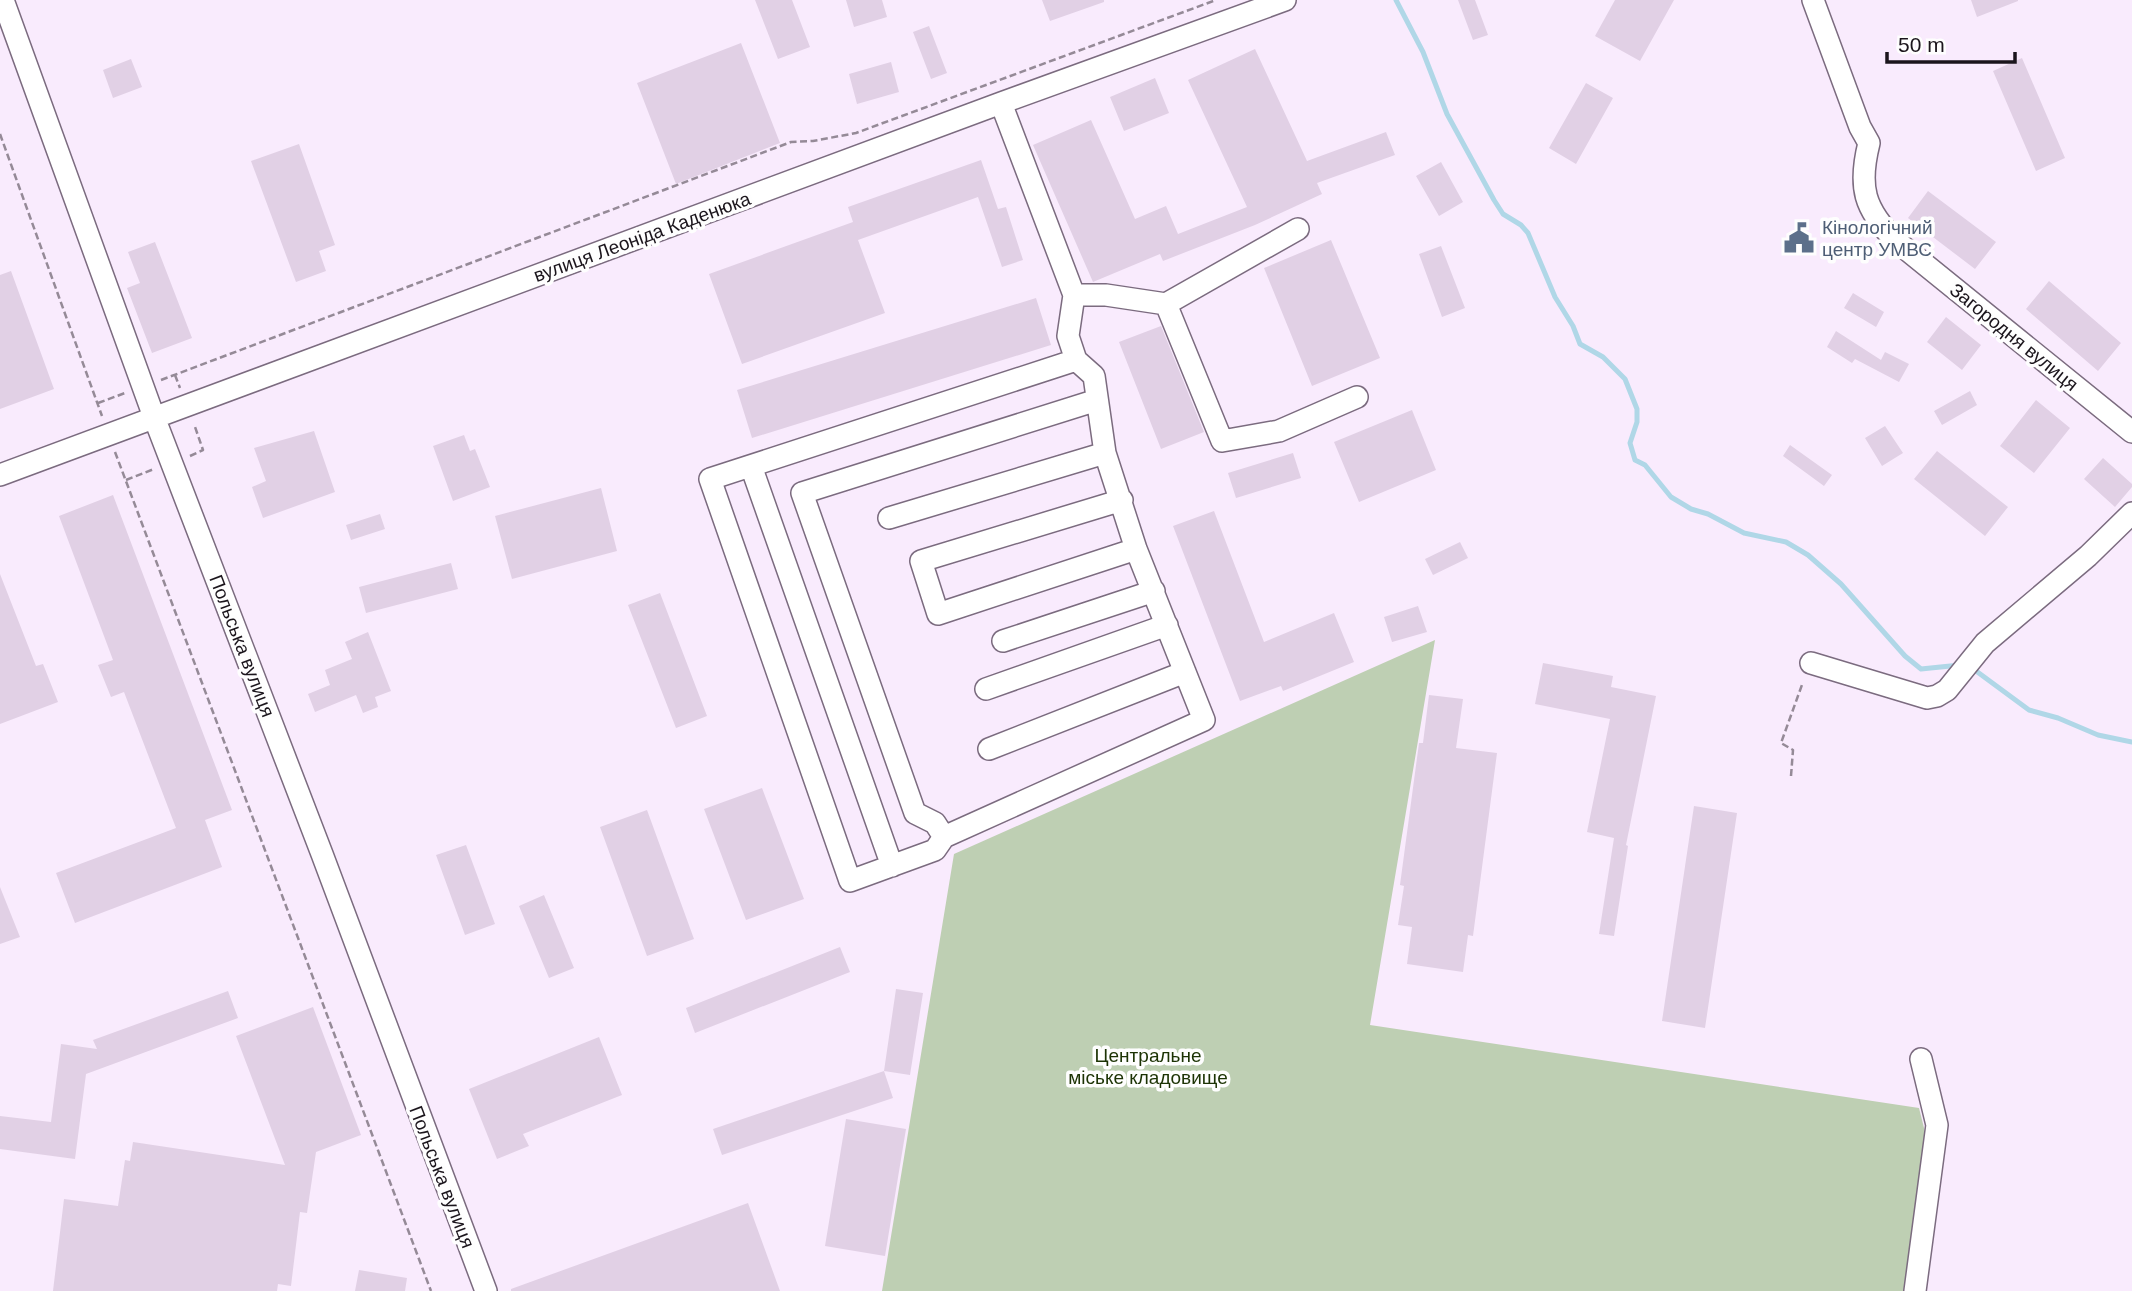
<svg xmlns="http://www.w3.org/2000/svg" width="2132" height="1291" font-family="Helvetica,sans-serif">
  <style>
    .green { fill: #becfb3 }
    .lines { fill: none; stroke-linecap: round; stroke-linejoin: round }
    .stream { stroke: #b0d7e7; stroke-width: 5 }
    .building { fill: #e1d0e5 }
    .minor-casing { stroke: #7b6b7f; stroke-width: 24 }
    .path { stroke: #958a97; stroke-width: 2.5; stroke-dasharray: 7 3.5; stroke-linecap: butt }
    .minor { stroke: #fff; stroke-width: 21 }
    .labels { text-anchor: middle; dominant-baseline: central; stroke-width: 7; stroke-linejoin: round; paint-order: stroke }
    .service-label { font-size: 19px; fill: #4e5e75; stroke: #fefefe; text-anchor: start }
    .street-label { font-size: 19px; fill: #1b151c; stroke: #fefefe }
    .park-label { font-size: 19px; fill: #1c3304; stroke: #fefefe }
  </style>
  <rect width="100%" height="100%" fill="#f9ebfd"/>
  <path class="green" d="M1435,640L1370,1025L1919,1108L1927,1140L1905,1291H882L954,854Z"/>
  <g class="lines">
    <path class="stream" d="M1396,0L1423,52L1447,114L1494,200L1503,214L1521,225L1528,233L1555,297L1573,326L1580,344L1603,357L1625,379L1637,409V422L1630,443L1635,460L1645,465L1671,497L1691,509L1708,514L1744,533L1786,542L1808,555L1841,584L1905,656L1921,669L1960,665
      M1972,668L2029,710L2058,718L2098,735L2132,742"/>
  </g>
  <path class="building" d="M755,0H792L810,47L778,59Z
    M846,0H882L887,17L854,27Z
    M1042,0H1104V2L1050,21Z
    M1458,0H1475L1488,35L1473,40Z
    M1615,0H1674L1640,61L1595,36Z
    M1971,0H2018V1L1977,17Z
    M929,26L947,73L931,79L913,32Z
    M741,43L780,143L676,184L637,83Z
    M1255,49L1307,161L1386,132L1395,155L1317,183L1322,194L1255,225L1163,261L1160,254L1093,282L1033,145L1091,120L1135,219L1166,206L1178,234L1247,207L1188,80Z
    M2022,58L2065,158L2036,171L1993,71Z
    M131,59L142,87L113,98L103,70Z
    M891,62L899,92L857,104L849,74Z
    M1155,78L1169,113L1124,131L1110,97Z
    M1586,83L1613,98L1576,164L1549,148Z
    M299,144L335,245L319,251L326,271L296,282L251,161Z
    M981,160L998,209L1006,207L1023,260L1002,267L978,197L858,240L885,313L742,364L709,274L853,222L848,207Z
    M1441,162L1463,202L1439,216L1416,176Z
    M1928,191L1996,242L1975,269L1908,218Z
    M1331,240L1380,358L1312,386L1264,268Z
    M155,242L192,338L152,353L127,288L140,283L128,252Z
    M1441,246L1465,308L1442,317L1419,254Z
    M11,271L54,389L0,409V275Z
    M2049,281L2121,343L2098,371L2026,309Z
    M1853,293L1884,312L1876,327L1844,308Z
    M1036,298L1051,345L752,438L737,390Z
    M1946,317L1981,345L1962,370L1927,342Z
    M1161,326L1204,432L1161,449L1119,342Z
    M1836,331L1881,360L1885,352L1909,364L1899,382L1855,359L1852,363L1827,347Z
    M1970,391L1977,405L1942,425L1934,411Z
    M2036,400L2070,428L2034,473L2000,446Z
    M1412,410L1436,470L1359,502L1334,442Z
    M1885,426L1903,453L1882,466L1865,438Z
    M314,431L335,492L263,518L252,487L266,481L254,448Z
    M464,435L470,451L475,449L490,487L453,501L433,446Z
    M1790,445L1832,475L1824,486L1783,456Z
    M1937,451L2008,507L1985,536L1914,479Z
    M1293,453L1301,478L1236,498L1228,473Z
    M2103,458L2132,484V487L2115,507L2084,479Z
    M601,488L617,551L512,579L495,516Z
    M113,495L232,810L205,820L222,867L75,923L56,873L176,828L124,692L111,697L98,665L113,660L59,516Z
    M1214,511L1264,642L1334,613L1354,662L1283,691L1281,686L1240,701L1173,526Z
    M380,514L385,529L351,540L346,525Z
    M1460,542L1468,558L1433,575L1425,559Z
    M451,563L458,589L366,613L359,587Z
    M0,574L36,666L43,664L58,702L0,724Z
    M660,593L707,716L676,728L628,605Z
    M1418,606L1427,632L1392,642L1384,617Z
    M368,632L391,691L375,697L378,707L363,713L356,695L315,712L308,694L330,685L325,670L352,659L345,642Z
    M1543,663L1613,676L1611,687L1656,696L1626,845L1628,846L1614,936L1599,934L1614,838L1587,832L1610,719L1535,704Z
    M1429,695L1463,699L1456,748L1497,753L1473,936L1468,935L1463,972L1407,964L1412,927L1398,925L1404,886L1400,885L1419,743H1423Z
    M762,788L804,899L746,920L704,809Z
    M1694,806L1737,813L1705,1028L1662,1021Z
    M647,810L694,939L647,956L600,827Z
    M466,845L495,924L465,935L436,855Z
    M0,887L20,937L0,944Z
    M544,895L574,968L549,978L519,906Z
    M840,947L850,972L695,1033L686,1008Z
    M896,989L923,993L910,1075L884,1071Z
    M228,991L238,1018L86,1074L75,1159L0,1149V1116L51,1122L61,1044L97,1049L93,1040Z
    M313,1007L361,1135L316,1152L307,1213L300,1212L291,1286L278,1284L277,1291H53L64,1199L118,1206L125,1160L130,1161L133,1142L285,1165L236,1036Z
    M599,1037L622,1095L523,1134L529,1146L497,1159L469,1089Z
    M884,1071L893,1098L722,1155L713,1129Z
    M846,1119L906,1129L885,1256L825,1246Z
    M748,1203L780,1291H511V1289Z
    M359,1270L407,1278L405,1291H355Z"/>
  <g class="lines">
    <g class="minor-casing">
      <path id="minor" d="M3,0L154,417L322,854L486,1291
        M1813,0L1860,127L1869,143C1858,187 1864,209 1896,241L2132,432
        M1001,103L1074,295L1068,336L1076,360L1094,376L1105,453L1136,549L1204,720L944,837L935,850L850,881L710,479L1076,360
        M1074,295H1106L1166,304L1298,229
        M1166,304L1222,441L1279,431L1357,397
        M751,466L892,866
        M0,475L1001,103L1285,0
        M1122,500L921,561L938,614L1136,549
        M889,518L1105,453
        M1003,641L1154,591
        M1811,663L1927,698L1937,696L1947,690L1985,643L2088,556L2132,513
        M986,689L1167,625
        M989,749L1185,672
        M944,837L935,823L915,813L802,493L1097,400
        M1915,1291L1937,1125L1921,1059"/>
    </g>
    <path class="path" d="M0,134L102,416
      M175,375L180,388
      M161,380L791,142L813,141L856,133L1216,0
      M98,403L125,393
      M115,452L431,1291
      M190,456L203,450L194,424
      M126,480L154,469
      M1791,776L1793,750L1781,743L1803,682"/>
    <use href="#minor" class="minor"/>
  </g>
  <defs>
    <g id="civic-bare" transform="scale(2.415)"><path d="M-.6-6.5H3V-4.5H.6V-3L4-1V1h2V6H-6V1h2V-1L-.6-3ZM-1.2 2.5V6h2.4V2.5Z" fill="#5c6f8a" stroke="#fefefe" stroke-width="2.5" paint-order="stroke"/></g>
  </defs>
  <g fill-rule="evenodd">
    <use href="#civic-bare" x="1799" y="238"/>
  </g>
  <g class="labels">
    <g class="service-label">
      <text x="1822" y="227">Кінологічний<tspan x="1822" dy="22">центр УМВС</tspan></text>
    </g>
    <g class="street-label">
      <text transform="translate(642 237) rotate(-20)">вулиця Леоніда Каденюка</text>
      <text transform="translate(2014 337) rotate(39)">Загородня вулиця</text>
      <text transform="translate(242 646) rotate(69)">Польська вулиця</text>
      <text transform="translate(442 1177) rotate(69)">Польська вулиця</text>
    </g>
    <g class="park-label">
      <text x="1148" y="1055">Центральне<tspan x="1148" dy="22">міське кладовище</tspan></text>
    </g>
  </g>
  <path d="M1887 52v10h128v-10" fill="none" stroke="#1b151c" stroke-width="3.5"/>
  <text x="1898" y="52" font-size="21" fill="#1b151c" stroke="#fefefe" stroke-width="5" paint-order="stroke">50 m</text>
</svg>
